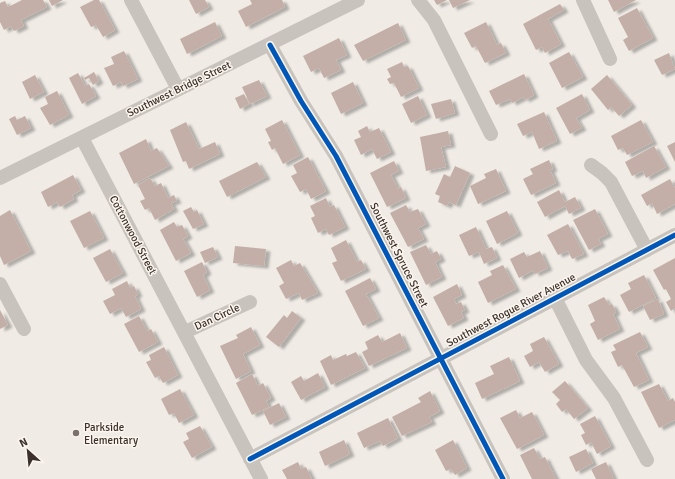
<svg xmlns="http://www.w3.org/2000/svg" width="675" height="479" font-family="Signika,sans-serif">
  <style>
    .building { fill: #c3afa7; filter: url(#shadow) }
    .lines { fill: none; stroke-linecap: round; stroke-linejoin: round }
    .minor { stroke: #c9c3be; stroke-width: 14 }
    .cycleway-casing { stroke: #fbf5ee; stroke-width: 8 }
    .cycleway { stroke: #0057b8; stroke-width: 5 }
    .poi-dot { fill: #7a716c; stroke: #fbf5ee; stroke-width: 1.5 }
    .labels { text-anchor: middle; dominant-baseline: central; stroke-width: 3; stroke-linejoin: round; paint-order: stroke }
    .street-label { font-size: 11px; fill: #3b302b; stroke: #fbf5ee }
    .poi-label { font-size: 11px; fill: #3b302b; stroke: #fbf5ee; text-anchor: start }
  </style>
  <defs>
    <filter id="shadow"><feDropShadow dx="4.5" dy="2.5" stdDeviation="1" flood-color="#0004"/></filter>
  </defs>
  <rect width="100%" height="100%" fill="#f0ebe5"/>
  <path class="building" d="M22,0H43L47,7L21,20L24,26L14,31L11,26L4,30L0,22V3L5,1L8,7Z
    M49,0H63L52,6Z
    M94,0H99L115,30L103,37L96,25L91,27L80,7Z
    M189,0H205L209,7L196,14Z
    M250,0H282L285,7L246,27L238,11L252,4Z
    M434,0H447L437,5Z
    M449,0H470L453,8Z
    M608,0H636L614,12Z
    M560,4L564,10L548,19L561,44L545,53L542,47L536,50L523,24Z
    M637,8L653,38L629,51L623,40L628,37L618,18Z
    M215,22L222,36L187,54L180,39Z
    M486,22L497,45L501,43L506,53L485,63L476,46L472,48L464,33Z
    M398,23L406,40L363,61L354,45Z
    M339,38L347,55L336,60L341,70L324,78L319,68L311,72L303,56Z
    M124,51L138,79L123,86L121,82L113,86L104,68L114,64L111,57Z
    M569,52L583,77L562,88L549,63Z
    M669,53L675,69L662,75L654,60Z
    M402,62L404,67L408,66L419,88L401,97L394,83L390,84L387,79L391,77L387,69Z
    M94,72L99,81L93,85L89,78L85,80L84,78Z
    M78,73L85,86L89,84L96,96L82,104L69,78Z
    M524,74L534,95L525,100L524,97L512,103L510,99L496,105L489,91Z
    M35,75L44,92L30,99L22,82Z
    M607,75L632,105L619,116L611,107L608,110L591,89Z
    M259,80L267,96L250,104L242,87Z
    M353,82L363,103L341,114L331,93Z
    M57,91L69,115L50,125L40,108L48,104L45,97Z
    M244,94L249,104L240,109L235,98Z
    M582,94L590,110L576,118L582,128L570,134L556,108Z
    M418,96L427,115L411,123L402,104Z
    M451,99L455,113L436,119L431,104Z
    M544,112L557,141L539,149L532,132L523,136L517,124Z
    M15,116L17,120L25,116L31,128L17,135L9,119Z
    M282,120L300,155L283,164L275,148L272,150L268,142L271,141L265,129Z
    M641,120L653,142L627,155L623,148L618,150L611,136Z
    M186,122L199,149L215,142L220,154L189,169L186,161L183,162L170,130Z
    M367,126L370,132L379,128L391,152L377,159L372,149L361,155L354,140L361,137L358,131Z
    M448,131L451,145L441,147L446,167L426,171L420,137Z
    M146,139L151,151L157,148L169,166L134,184L119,153Z
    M675,142V162L667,146Z
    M654,146L666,167L646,178L643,171L632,176L625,162Z
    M308,157L326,191L311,199L306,189L300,192L291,176L297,173L293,165Z
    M549,160L553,169L550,170L556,183L531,195L523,179L533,174L530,169Z
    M394,161L399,171L391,175L398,189L401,187L406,198L387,207L370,173Z
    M257,162L266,177L227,197L219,181Z
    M455,166L470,173L456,205L449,202L447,206L438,202L440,196L435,194L444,174L450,177Z
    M496,169L506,191L478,204L470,186L486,178L484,174Z
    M73,175L81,190L72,195L74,199L60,207L57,202L48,207L41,192Z
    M150,178L155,186L161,183L168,198L174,195L177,201L171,203L174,209L155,220L149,208L145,210L140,201L145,199L138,185Z
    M670,179L675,188V204L657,214L652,203L647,206L641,195Z
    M559,190L565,202L575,197L581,208L569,214L565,206L545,217L537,202Z
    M326,198L330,207L334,205L345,227L329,235L326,229L318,233L311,218L315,216L310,206Z
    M406,205L410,212L418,209L426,224L418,228L424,239L408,247L390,213Z
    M191,207L194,212L197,210L204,224L193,229L183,211Z
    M595,209L608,234L598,239L601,244L589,250L573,220Z
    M10,210L31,251L4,265L0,256V216Z
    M90,211L104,238L84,248L70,221Z
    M507,211L518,233L497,244L486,221Z
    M174,222L177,227L182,225L188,236L183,239L191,253L176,261L160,230Z
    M568,224L584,254L572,259L568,251L558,255L547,235Z
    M476,227L486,249L492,247L497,258L484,264L479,252L469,256L459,235Z
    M346,240L357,262L361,260L366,269L341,281L332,263L337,261L331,248Z
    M426,245L431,254L437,251L441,259L435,262L442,277L426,285L410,252Z
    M235,246L266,249L264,266L233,263Z
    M213,247L218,257L205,263L200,252Z
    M110,249L123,273L106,282L93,258Z
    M540,251L548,268L535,274L533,270L519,278L510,259L524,252L527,257Z
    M675,258V308L671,311L666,302L671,299L666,289L664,290L653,270Z
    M291,260L294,266L300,263L318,293L302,300L299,293L286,299L279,286L284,283L276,268Z
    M202,262L207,272L203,275L210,290L197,297L184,271Z
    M503,265L516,289L488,303L478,282L492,275L490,271Z
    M644,275L656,298L629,312L620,295L631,289L628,283Z
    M370,278L376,289L366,294L379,318L363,326L345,291Z
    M127,281L130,288L134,286L138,294L135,296L141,309L126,317L121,308L110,314L103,301L115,295L112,289Z
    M457,284L462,295L454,299L456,304L461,302L465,310L461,312L464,318L448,326L433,297Z
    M604,297L609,305L612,304L616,312L613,314L620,329L598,340L590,324L595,321L588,305Z
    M658,299L664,314L650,320L643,306Z
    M0,310L8,325L0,329Z
    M292,311L301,318L279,347L266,337L284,315L287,318Z
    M139,316L147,331L151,329L158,342L139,352L124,324Z
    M251,327L260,345L243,354L251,371L236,379L220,346L238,338L236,335Z
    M640,332L648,347L636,353L649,380L634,387L622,365L618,367L611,352L616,350L613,345Z
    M400,333L407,348L369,366L362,352L368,349L365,342L378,335L382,342Z
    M544,337L559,364L545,372L539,362L530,367L524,356L533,351L530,344Z
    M164,347L178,375L163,383L159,376L155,378L146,362L151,360L149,355Z
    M356,352L365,368L331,385L320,361L331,355L333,360L346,354L347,356Z
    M509,357L520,381L482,399L475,383L494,374L490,366Z
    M318,373L325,387L301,400L291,382L301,376L304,381Z
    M252,374L258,386L263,383L271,398L266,401L269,407L252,415L236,383Z
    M565,381L588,408L574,419L566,409L562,412L556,404L560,400L552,392Z
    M659,384L668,401L673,398L675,402V420L659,428L641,392Z
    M180,389L194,415L179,423L174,413L169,415L161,399Z
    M430,391L440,411L429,417L432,422L402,436L392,417L421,402L418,398Z
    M279,403L286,417L270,425L263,411Z
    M516,410L520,418L532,412L544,435L517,449L500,418Z
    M595,416L611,446L597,454L591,442L586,445L581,435L585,433L580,424Z
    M388,418L398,438L383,446L380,441L364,448L357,433Z
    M200,426L212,447L192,458L183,442L189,439L186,433Z
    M344,440L350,454L325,466L319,452Z
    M453,440L467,468L455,475L451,469L446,471L435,450Z
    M534,448L540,459L545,457L556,479H532L520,455Z
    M586,449L593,463L576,472L569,457Z
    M298,462L301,469L306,467L312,479H287L282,470Z
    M606,462L614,479H596L591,469Z"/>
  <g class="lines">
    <path class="minor" d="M131,0L178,89
      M418,0L434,20L491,134
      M583,0L610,59
      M270,45L301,101L336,156L503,479
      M82,138L261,479
      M591,165L602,173L611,182L647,250
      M0,178L358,0
      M0,284L24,329
      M555,298L586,360L614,398L647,460
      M185,332L250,302
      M250,459L675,235"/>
    <g class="cycleway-casing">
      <path id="cycleway" d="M270,45L301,101L336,156L503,479
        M250,459L675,235"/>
    </g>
    <use href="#cycleway" class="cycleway"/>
  </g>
  <circle class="poi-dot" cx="76" cy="433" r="4"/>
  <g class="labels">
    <g class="street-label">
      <text transform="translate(179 89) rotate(-26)">Southwest Bridge Street</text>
      <text transform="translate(133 235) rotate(62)">Cottonwood Street</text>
      <text transform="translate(399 255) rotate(63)">Southwest Spruce Street</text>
      <text transform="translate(511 310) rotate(-28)">Southwest Rogue River Avenue</text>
      <text transform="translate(217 317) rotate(-25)">Dan Circle</text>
    </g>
    <g class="poi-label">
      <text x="84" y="427">Parkside<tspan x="84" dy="13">Elementary</tspan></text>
    </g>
  </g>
  <g transform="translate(28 451) rotate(333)" stroke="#fbf5ee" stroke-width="3" paint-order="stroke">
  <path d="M0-3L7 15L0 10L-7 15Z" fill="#3b302b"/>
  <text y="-6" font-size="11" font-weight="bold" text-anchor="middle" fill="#3b302b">N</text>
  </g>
</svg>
